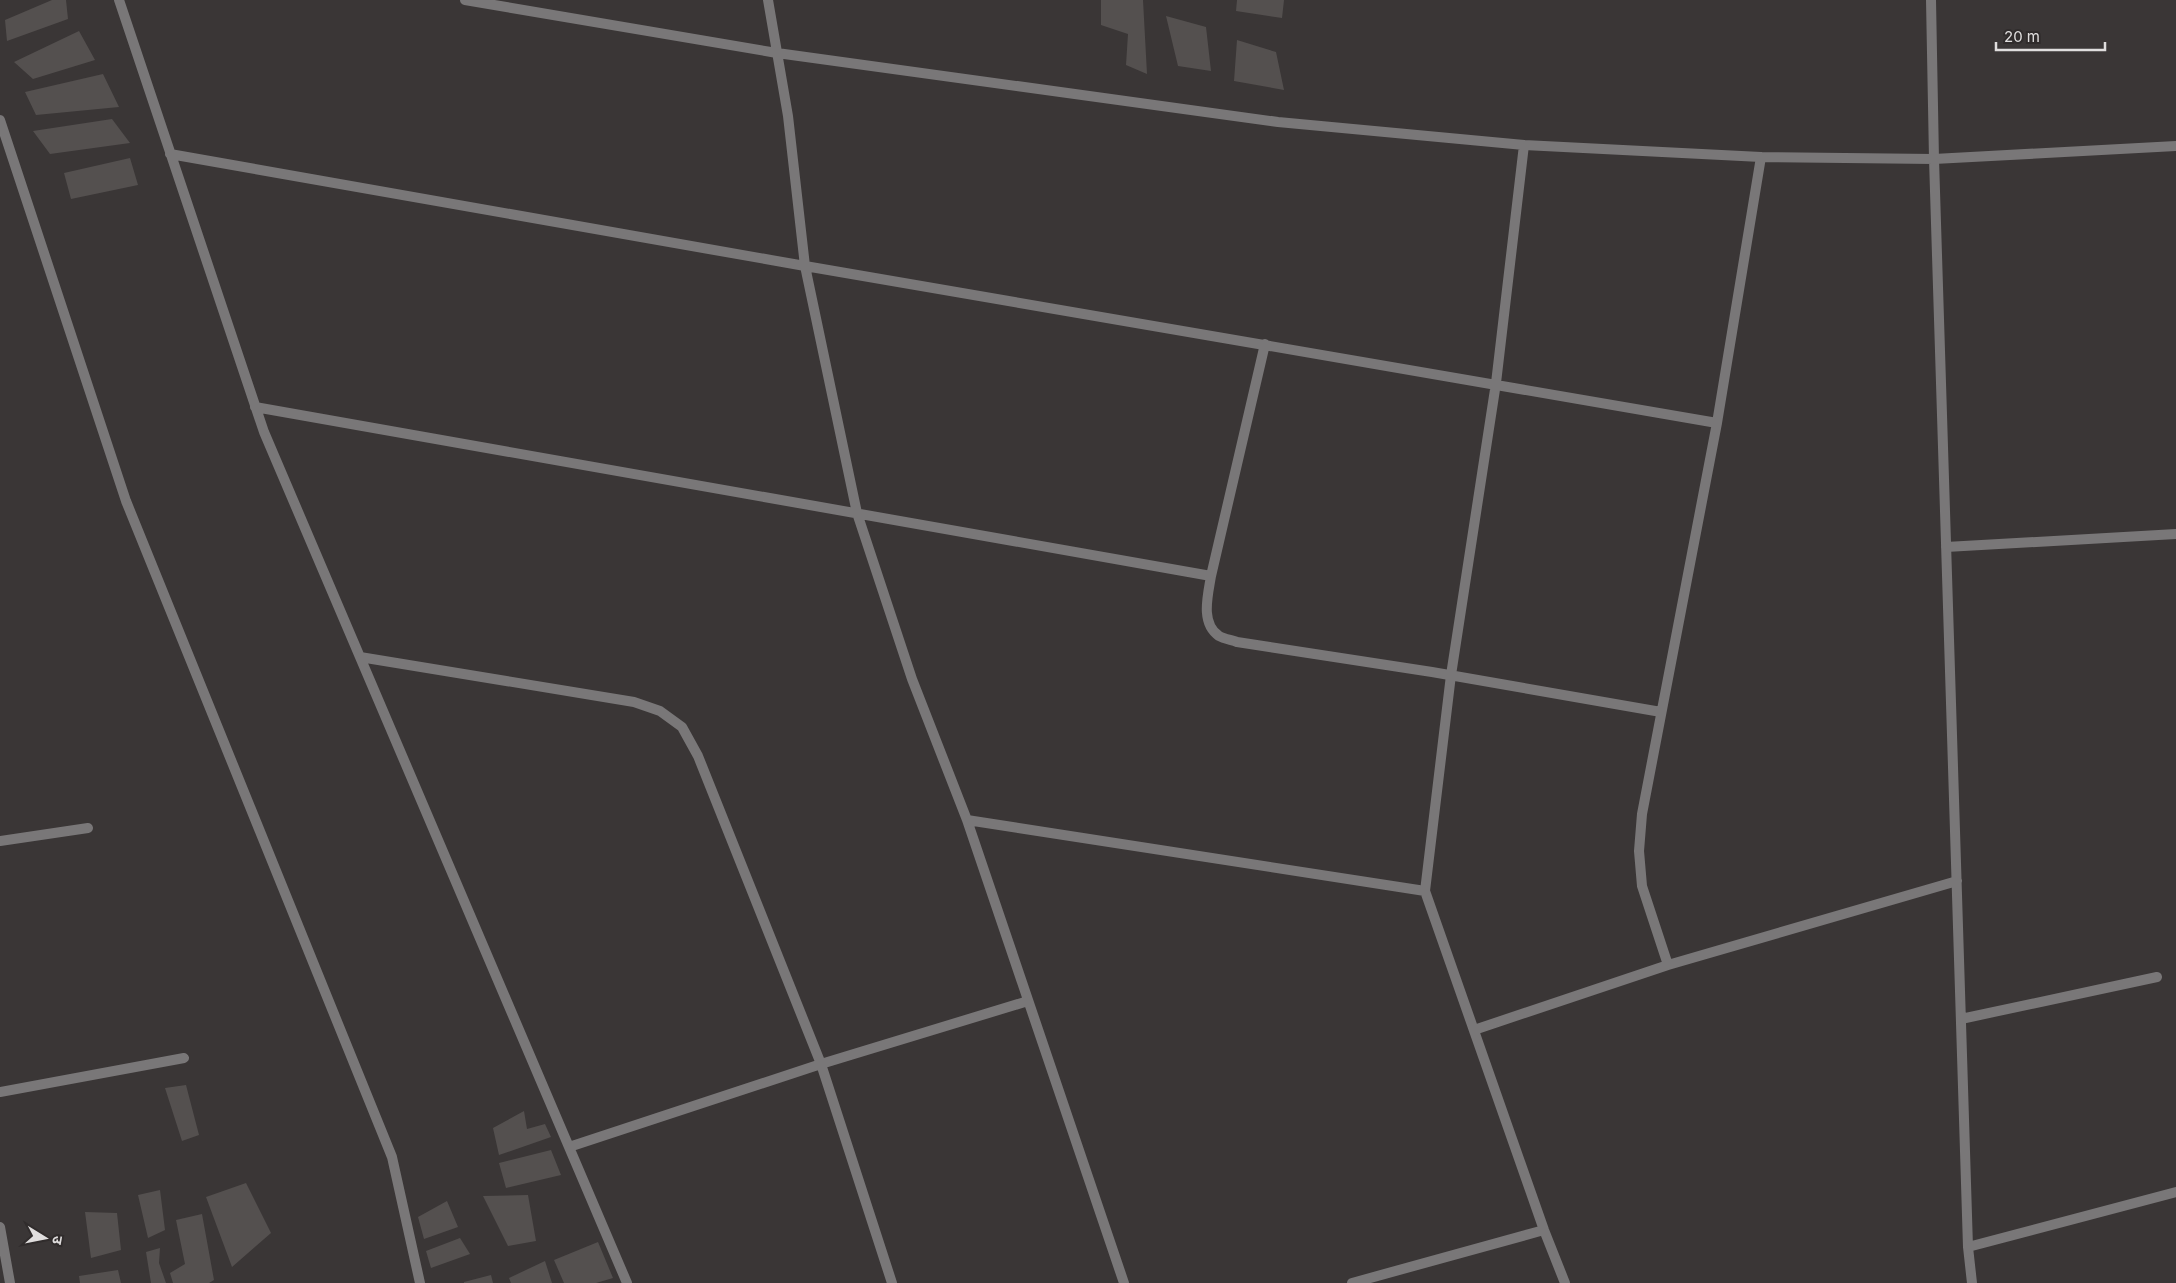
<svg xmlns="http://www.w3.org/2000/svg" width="2176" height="1283" font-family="Inter,'Noto Sans Devanagari',sans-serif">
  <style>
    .building { fill: #54504f }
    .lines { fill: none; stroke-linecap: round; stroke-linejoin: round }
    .minor { stroke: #797778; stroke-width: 10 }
    .tertiary { stroke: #797778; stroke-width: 10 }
  </style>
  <rect width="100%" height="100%" fill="#3a3636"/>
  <path class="building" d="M52,0H66L68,19L7,41L5,20Z
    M1101,0H1143L1147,74L1126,65L1128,34L1101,25Z
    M1237,0H1284L1282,18L1236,11Z
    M1166,16L1206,27L1211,71L1178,66Z
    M79,31L95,60L33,79L14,62Z
    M1237,40L1276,52L1284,90L1234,81Z
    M103,74L119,107L36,115L25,92Z
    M112,119L130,143L50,154L33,131Z
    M130,158L138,185L71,199L64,173Z
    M186,1085L199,1135L182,1141L165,1088Z
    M524,1111L527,1129L545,1124L551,1137L499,1155L493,1128Z
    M551,1150L561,1175L506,1188L499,1163Z
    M246,1183L271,1233L232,1267L206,1197Z
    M160,1190L165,1230L148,1238L138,1195Z
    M528,1195L536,1241L508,1246L483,1196Z
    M447,1201L458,1227L424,1239L418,1217Z
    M85,1212L117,1213L121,1250L91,1258Z
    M202,1214L214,1280L209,1283H173L170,1273L185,1264L176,1220Z
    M460,1238L470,1254L431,1268L426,1251Z
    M598,1242L613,1278L596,1283H564L554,1260Z
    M160,1248L159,1263L166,1283H151L146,1252Z
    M545,1261L552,1283H511L509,1278Z
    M118,1270L121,1283H80L79,1276Z
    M491,1275L493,1283H464V1282Z"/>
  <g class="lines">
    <path class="minor" d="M119,0L264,432L627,1283
      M465,0L777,53L1278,122L1524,145L1761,157L1934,159L2176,146
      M768,0L788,116L805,266L857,513L912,679L967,820L1124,1283
      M1931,0L1934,159L1968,1247L2176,1192
      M1524,145L1496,383L1451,675L1425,891L1544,1230L1565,1283
      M170,154L805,266L1717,423
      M1761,157L1717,423L1642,814L1639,851L1642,886L1668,965L1957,881
      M255,407L1211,576L1265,344
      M1946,547L2176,534
      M1211,576C1208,595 1200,623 1219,636C1224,639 1232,640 1237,642L1432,672L1661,712
      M360,657L634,702L660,711L682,727L698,756L821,1064L892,1283
      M967,820L1425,891
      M0,841L88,828
      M1961,1019L2157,977
      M1474,1030L1668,965
      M0,1092L184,1058
      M569,1147L821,1064L1028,1001
      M0,1227L10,1283
      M1968,1247L1972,1283
      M1352,1283L1544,1230"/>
    <path class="tertiary" d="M0,120L126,501L392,1157L420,1283"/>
  </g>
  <g transform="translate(45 1238) rotate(100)" stroke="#302c2c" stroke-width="4" paint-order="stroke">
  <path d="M0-4L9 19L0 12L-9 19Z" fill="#e0dede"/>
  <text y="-8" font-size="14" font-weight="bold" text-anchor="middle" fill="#e0dede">उ</text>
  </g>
  <path d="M1996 42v8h109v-8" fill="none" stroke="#e0dede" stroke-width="2.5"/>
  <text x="2004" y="42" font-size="15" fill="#e0dede" stroke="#302c2c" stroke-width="4" paint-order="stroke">20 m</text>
</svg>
